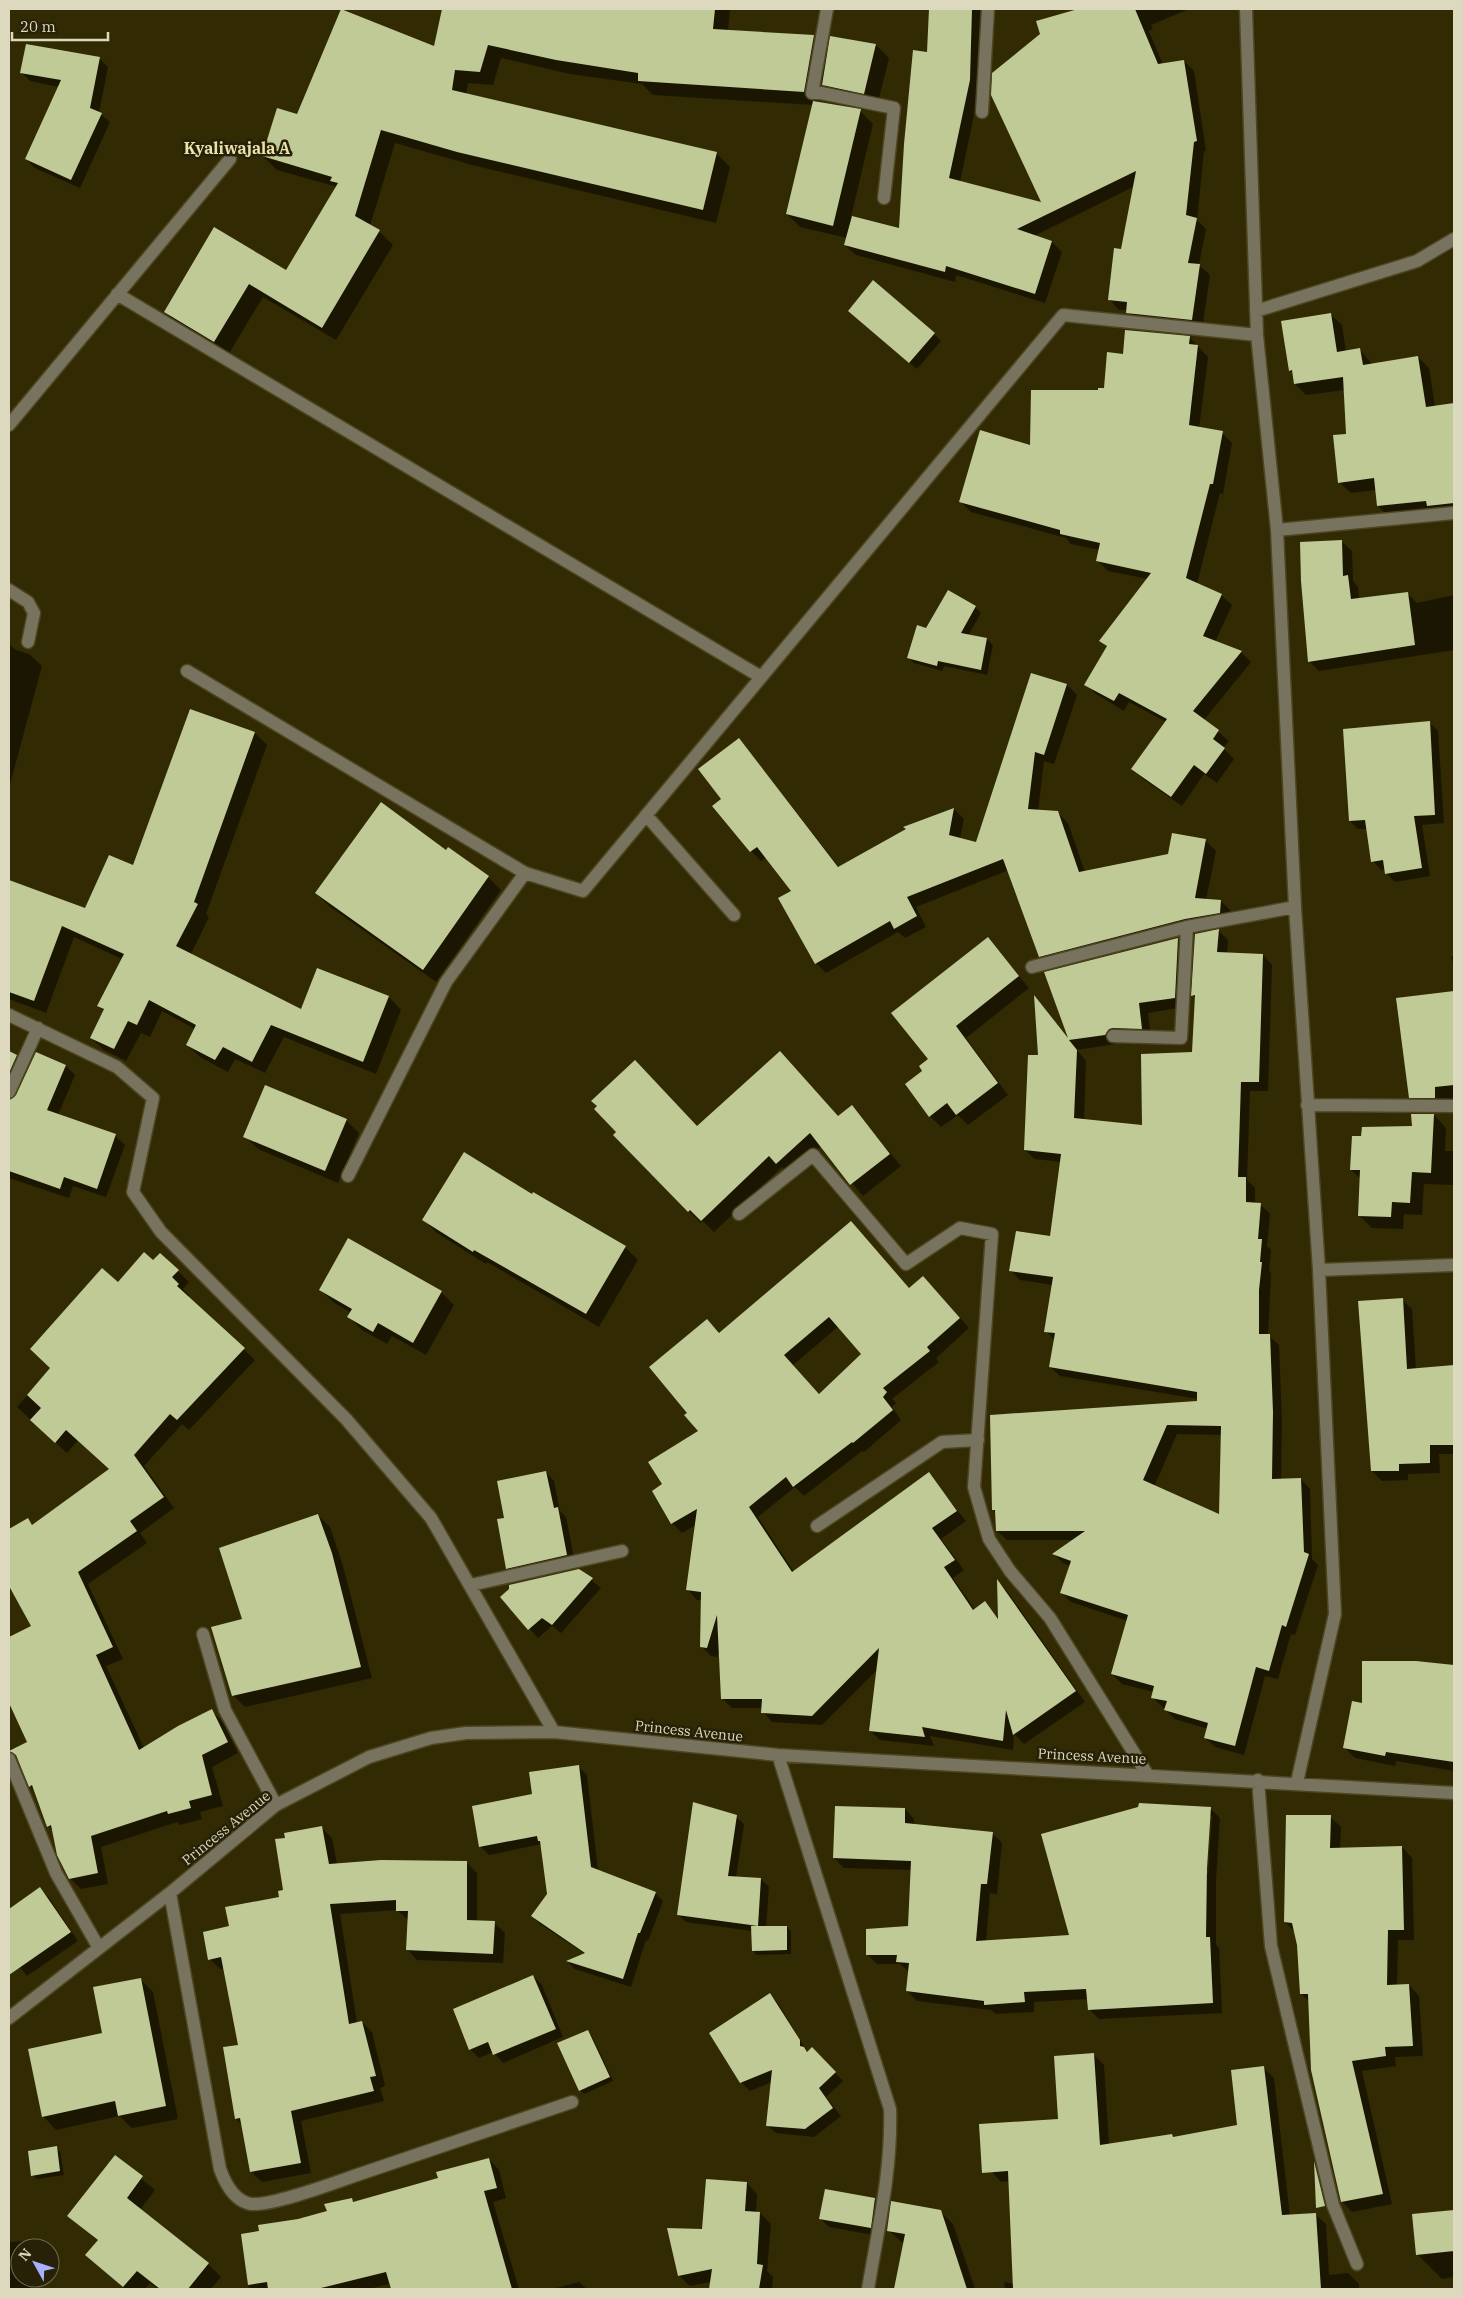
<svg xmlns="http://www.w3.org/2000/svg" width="1463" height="2298" font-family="'IBM Plex Serif',serif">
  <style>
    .shadow { fill: #0007; fill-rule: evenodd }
    .building { fill: #bfca97; fill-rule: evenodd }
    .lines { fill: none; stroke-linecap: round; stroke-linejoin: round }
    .minor-casing { stroke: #4d4621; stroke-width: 15 }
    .minor { stroke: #77735e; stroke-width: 12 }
    .labels { text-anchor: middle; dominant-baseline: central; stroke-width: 5; stroke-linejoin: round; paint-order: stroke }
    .street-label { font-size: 14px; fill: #ddd9bf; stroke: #262107 }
    .quarter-label { font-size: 16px; font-weight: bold; fill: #ece2ac; stroke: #262107 }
  </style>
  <rect width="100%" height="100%" fill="#322a03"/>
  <path class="shadow" d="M342,9L435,48L444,9H730L728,31L813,37L829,52L876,45L889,58L877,106L836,98L821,83L818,103L860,111L873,124L851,217L900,230L928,54L930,9H982L979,91L960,182L1044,204L1042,34L1038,21L1083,9H1189L1151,25L1153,29L1149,31L1163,65L1184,61L1194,71L1206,151H1204L1197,220L1206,229L1199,265L1210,275L1202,330L1138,323L1128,310H1119L1109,299L1122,251L1135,186L1034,236L1052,242L1062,252L1045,303L956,275L955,282L856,255L845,245L847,238L800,227L787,214L814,105L653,95L642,84L570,74L501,58L493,85L468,83L466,95L716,153L730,167L716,223L472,165L395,143L370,226L379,231L393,245L336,340L263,297L228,355L179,326L165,312L215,229L287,272L337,187L277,170L263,156L298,116Z
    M99,58L108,67L99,113L110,122L80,188L35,168L26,159L59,87L30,81L21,72Z
    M1330,314L1342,325L1346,352L1360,350L1372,364L1418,357L1429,368L1435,407L1454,404V515L1389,517L1378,506L1376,490L1351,493L1339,482L1348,435L1345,390L1306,395L1295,384L1294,373L1290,370Z
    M857,318L934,334L941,341L917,369Z
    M1190,338L1208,357L1199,429L1222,433L1232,443L1223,494L1220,493L1197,584L1221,595L1232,605L1215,642L1241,652L1251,662L1204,720L1229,741L1223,748L1234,759L1217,783L1204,774L1182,806L1143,779L1133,769L1166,722L1129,702L1124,711L1096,694L1086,684L1108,647L1101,641L1148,579L1108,571L1097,560L1100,550L1071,544L1066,538L971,512L961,502L1099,391L1105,389L1124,355Z
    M1341,541L1352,551L1353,581L1358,587L1359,599L1407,593L1417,603L1454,595V650L1319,671L1309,661Z
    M975,607L981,613L968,636L987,639L993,645L987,675L944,666L942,671L914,663L909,658L927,629Z
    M9,644L16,650L29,654L42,666L9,788Z
    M1032,674L1067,685L1077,695L1054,764L1044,761L1038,811L1058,813L1068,823L1085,872L1169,856L1206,841L1216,851L1206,900L1221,901L1231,911L1230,922L1050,966L1040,956L1009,870L916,907L926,927L905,938L898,932L826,973L816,963L793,891L767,857L761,861L751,851L723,799L739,739L839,867L908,830L906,828L954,809L964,819L960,839L977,844Z
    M1429,722L1438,731L1444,823L1422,825L1430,876L1395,882L1386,873V869L1381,870L1373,861L1367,829H1358L1350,821Z
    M255,733L267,745L206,914L209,917L191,954L301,1011L318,970L389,997L401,1010L376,1074L284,1037L265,1073L235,1059L228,1072L200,1057L187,1045L195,1029L162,1011L150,1037L141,1033L126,1061L104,1050L91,1038L104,1011L99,1005L122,959L74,937L46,1013L9,999V882L85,910L134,867Z
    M446,852L488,877L501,890L436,982L329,906L316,893Z
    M1219,931L1228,940L1227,953L1263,955L1272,965L1268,1091H1250L1247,1180L1255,1188V1204H1260L1270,1214L1267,1246L1271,1250L1269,1271L1271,1273L1268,1335L1279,1345L1282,1422L1281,1480L1301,1479L1310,1489L1312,1559L1318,1565L1295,1635L1291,1634L1278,1679L1265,1676L1244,1755L1215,1747L1205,1738L1208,1729L1175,1719L1153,1698L1154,1692L1122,1684L1112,1674L1128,1621L1071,1602L1061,1592L1070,1566L1063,1563L1054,1554L1074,1540H1007L997,1531V1514L993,1510L1198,1402V1399L1060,1376L1050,1367L1055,1341L1046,1331L1053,1285L1020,1280L1011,1271L1051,1237L1062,1162L1035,1159L1025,1150L1039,1056L1035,999L1069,1039L1178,939L1187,948L1184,1007L1148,1013L1151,1038H1118L1115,1044L1077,1050L1086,1061L1084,1120L1143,1127L1193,1054L1196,999L1193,995ZM1177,1434L1222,1435L1220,1516L1154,1487Z
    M988,939L1029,988L966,1038L1008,1095L968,1125L958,1115L941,1127L930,1116L924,1071Z
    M1454,956V965L1451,957Z
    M1447,993L1454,1000V1099L1448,1100L1447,1110H1423L1410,1097Z
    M9,1052L16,1056L26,1065L10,1102L17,1097L37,1054L66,1066L75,1075L58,1115L115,1136L125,1145L106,1197L73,1186L69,1198L9,1178Z
    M852,1107L901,1166L863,1196L821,1146L789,1175L782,1167L714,1232L703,1221L701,1223L648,1171L697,1127L839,1117Z
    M1434,1115L1446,1128L1445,1151H1454V1185L1424,1184L1422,1215L1404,1214L1403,1229L1372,1228L1359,1215L1361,1179L1351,1170L1362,1138L1414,1127Z
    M346,1120L359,1133L338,1183L258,1149L245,1136Z
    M532,1195L625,1247L638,1260L599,1327L487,1262L486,1264L437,1233L424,1220Z
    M349,1240L441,1292L454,1305L426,1355L392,1336L387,1344L362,1330L349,1317L351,1313L333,1302L320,1289Z
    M154,1262L178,1271L189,1282L183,1289L189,1295L188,1298L255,1360L189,1430L182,1424L144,1466L174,1508L140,1533L147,1543L88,1584L123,1659L106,1666L144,1748L211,1710L222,1721L238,1753L212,1767L223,1806L200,1812L202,1819L180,1825L177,1822L101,1847L108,1884L81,1889L70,1878L54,1832L48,1826L35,1791L30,1786L20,1762L10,1751L28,1743L9,1701V1638L33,1627L9,1583V1530L28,1520L34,1526L111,1469L78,1440L67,1453L17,1407L51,1368L118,1283Z
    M933,1287L969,1328L936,1358L939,1362L892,1399L896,1403L892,1407L901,1420L864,1452L862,1451L804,1496L795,1487L758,1517L794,1572L928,1474L966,1521L941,1539L964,1570L953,1578L975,1610L985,1603L999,1619L998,1582L1007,1591L1085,1702L1024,1744L1014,1734L1013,1750L930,1736L934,1746L880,1740L870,1731L878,1669L822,1725L772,1722L763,1712V1708H732L722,1698L720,1649L717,1657L711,1656L701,1646L702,1600H697L688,1590L696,1525L682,1533L672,1523L664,1485L699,1432L688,1413L707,1320L720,1333L910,1289ZM839,1326L863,1354L820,1395L793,1365Z
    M1402,1300L1412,1309L1416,1370L1454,1366V1454H1439L1440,1473L1408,1474V1480L1382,1481L1372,1471Z
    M546,1472L554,1481L560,1511L566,1517L575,1563L515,1577L507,1568Z
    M318,1515L330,1527L343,1566L372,1678L245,1707L233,1695L244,1620Z
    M579,1570L601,1588L561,1633L552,1626L538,1638L502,1597Z
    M1416,1662L1454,1666V1771L1396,1761L1395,1766L1355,1758L1345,1748L1363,1704Z
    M579,1767L587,1775L598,1871L655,1893L663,1901L648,1941L646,1940L631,1987L575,1969L568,1962L585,1954L540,1924L532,1916L548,1894L542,1844L489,1855L480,1846L533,1795Z
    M1210,1808L1220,1818L1216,1879V1945L1219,1948L1222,2013L1099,2019L1089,2009L1088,1999L1034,2002V2012L996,2014L991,2010L917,2001L907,1991L909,1972L900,1964H877L867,1954L909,1927L912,1870L844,1868L834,1858L905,1809L914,1819V1825L992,1833L1002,1843L997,1894L990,1893L986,1942L1070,1936ZM1209,1816H1212L1208,1874H1205Z
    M736,1817L744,1824L736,1878L761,1879L769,1887L766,1927H787L791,1931V1954L757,1955L753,1951L752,1931L686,1922L678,1915Z
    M1330,1817L1341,1827L1340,1849L1402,1847L1412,1858L1414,1940H1398L1397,1986L1409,1985L1419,1996L1423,2056L1395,2057L1396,2066L1362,2071L1392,2204L1352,2212L1342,2202L1310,2002L1301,1994L1298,1945L1295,1932L1285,1922Z
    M322,1828L332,1838L337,1864L466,1862L477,1873V1922L494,1923L505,1933L503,1963L417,1960L407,1949L409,1921L397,1910L340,1914L357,2023L362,2022L372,2032L385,2086L380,2088L384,2101L301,2121L311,2173L262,2182L251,2172L243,2126L236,2119L239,2046L224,1969H220L210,1959L230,1927L280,1898L284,1891L286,1839Z
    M40,1889L49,1898L78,1941L27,1976L9,1954V1910Z
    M533,1976L542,1985L563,2037L503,2063L493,2052L479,2058L470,2049Z
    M140,1979L153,1992L178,2119L132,2128L119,2116L56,2130L43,2116Z
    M770,1995L778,2003L808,2053L820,2057L843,2081L826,2097L841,2116L814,2137L776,2133L767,2125L772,2082L750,2091L741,2082Z
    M588,2032L592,2036L613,2081L584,2094L580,2090Z
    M1094,2055L1104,2065L1109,2145L1172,2135L1174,2138L1239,2126L1263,2067L1274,2078L1290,2216L1315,2214L1326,2224L1329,2275L1348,2273L1359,2284V2289H1186L1184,2278L1142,2281L1143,2289H1005L1004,2282L1014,2284L1009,2181L1001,2182L991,2171L1060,2120Z
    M56,2148L60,2152L64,2175L37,2179L33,2175Z
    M115,2157L155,2190L140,2210L208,2264L221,2277L211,2289H158L150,2283L145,2289H125L87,2255L98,2241L69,2216Z
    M489,2159L499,2170L506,2198L493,2202L519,2289H390L389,2284L369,2289H249L242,2235L260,2232L328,2212L351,2199L354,2202L439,2179Z
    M747,2183L757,2194L756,2213H760L771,2224L767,2271L773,2277L772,2289H709L710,2282L690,2286L679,2276L703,2230Z
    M826,2191L875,2200L883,2208L879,2236L829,2227L820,2218Z
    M940,2211L953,2224L975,2289H896L904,2244L888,2230Z
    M1454,2211V2277L1442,2279L1417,2254L1414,2215Z
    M25,2241L32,2248H20V2278H37V2289H9V2242Z
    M579,2282L587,2289H552Z"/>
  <path class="building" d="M341,9L434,46L442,9H715L713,29L814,35L804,92L638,81V73L556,60L488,45L480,72L455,70L452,90L717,152L703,210L457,152L381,130L355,216L380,230L322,328L249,284L214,342L164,312L214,227L286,270L338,183L330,181L332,177L262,156L277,108L297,114Z
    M929,9H972L970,80L949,178L1041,202L991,95L992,73L1040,34L1036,21L1078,9H1135L1158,64L1184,60L1197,141L1194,142L1186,215L1197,218L1188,263L1200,264L1192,320L1126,313L1127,302L1108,300L1114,248L1121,249L1136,171L1017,229L1052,241L1035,294L946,266L945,272L844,245L852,216L899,228L904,144L913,50L927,52Z
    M830,36L876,44L864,94L822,85Z
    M26,44L100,57L90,108L102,113L71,180L25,159L61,80L20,73Z
    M813,101L861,109L833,226L786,214Z
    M873,280L935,333L909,363L848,311Z
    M1331,313L1337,352L1360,348L1363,365L1418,356L1426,407L1454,403V503L1427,506L1426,501L1377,506L1374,478L1338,483L1333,435L1346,434L1343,377L1294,384L1292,370L1289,371L1281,321Z
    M1125,330L1190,336L1189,344L1198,345L1189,425L1223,431L1213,484H1210L1186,578L1222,594L1203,636L1242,651L1193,711L1219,730L1213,739L1225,748L1206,774L1194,765L1171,797L1131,769L1167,719L1119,693L1114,701L1084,685L1107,646L1099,641L1151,573L1096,561L1100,543L1060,534V530L959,502L980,430L1030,445L1031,390H1098V388H1104L1107,352L1123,354Z
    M1342,540L1343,576L1348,575L1351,599L1408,592L1415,645L1308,662L1301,581L1300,542Z
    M948,590L976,606L961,633L987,638L981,670L938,661L937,666L907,658L917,625L926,628Z
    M1031,673L1067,684L1044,755L1035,752L1028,809L1058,811L1079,872L1168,854L1172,833L1206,839L1195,898L1221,900L1220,913L1185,919L1039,957L1003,859L907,897L917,916L894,929L890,921L815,964L778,898L791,891L757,847L750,852L712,806L721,799L698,769L739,738L838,867L906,829L903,827L954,808L949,835L976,842Z
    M190,709L255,732L194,902L198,904L176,946L301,1009L317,968L389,996L363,1062L271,1025L252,1062L223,1047L215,1060L186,1045L196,1025L149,1000L137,1025L128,1021L114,1049L90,1038L104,1009L97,1006L124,954L62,926L34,1001L9,992V880L85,908L109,855L133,865Z
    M1430,721L1435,815L1414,816L1422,868L1385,874L1383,860L1371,862L1365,820L1349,821L1343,729Z
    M381,802L446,850L448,847L489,876L423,970L315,893Z
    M1219,929L1217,952L1263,954L1259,1082H1241L1238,1177H1246V1202L1261,1203L1258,1239H1262L1260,1262H1262L1259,1290V1334H1270L1273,1412L1272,1479L1301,1478L1304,1552L1309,1554L1286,1627L1282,1625L1269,1671L1256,1667L1235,1746L1204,1738L1208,1723L1164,1710L1167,1701L1151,1698L1154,1686L1111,1674L1128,1615L1060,1593L1071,1561L1052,1554L1085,1531H996L995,1510H992L990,1415L1197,1401V1392L1049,1367L1055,1333L1044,1332L1053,1277L1009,1271L1016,1231L1050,1236L1061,1154L1024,1150L1028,1055H1038L1034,995L1068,1038L1044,972L1178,938L1175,998L1139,1003L1142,1029L1113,1028L1109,1029L1105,1035L1069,1040L1077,1050L1074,1118L1142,1125L1141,1054L1192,1052L1195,995L1191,996L1195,934ZM1167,1425L1221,1426L1219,1514L1143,1480Z
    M988,937L1019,976L956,1026L998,1083L956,1115L947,1103L929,1117L905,1084L922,1071L919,1066L928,1059L891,1013Z
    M1454,991V1085L1435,1087V1098H1409L1396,998Z
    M9,1051L17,1055L9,1073Z
    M780,1051L838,1116L852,1105L890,1154L850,1185L810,1133L776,1164L769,1156L701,1221L690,1210L688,1212L613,1135L616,1132L594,1109L597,1106L591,1101L635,1060L697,1126Z
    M36,1052L66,1065L47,1110L116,1134L97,1189L64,1177L60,1189L9,1171V1100L16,1095Z
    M265,1085L347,1119L325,1171L243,1137Z
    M1411,1114H1434L1431,1173L1412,1172L1410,1203L1392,1202L1391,1217L1358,1216L1360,1170H1350L1352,1136H1361L1362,1127L1412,1126Z
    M464,1152L532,1194L533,1192L626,1246L586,1314L474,1250L473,1252L422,1220Z
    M851,1221L909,1288L923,1276L960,1318L927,1347L930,1351L883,1388L887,1392L883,1397L893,1410L853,1443L852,1442L793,1487L786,1477L749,1507L792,1572L929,1472L957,1511L932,1528L955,1560L944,1567L973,1610L985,1601L998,1619L997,1579L1076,1691L1013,1735L1006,1710L1003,1741L922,1727L925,1737L869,1731L879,1648L812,1716L761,1713L762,1699H721L717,1615L707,1648L700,1647L701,1592L686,1590L697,1509L671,1524L652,1491L662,1484L648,1462L698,1431L684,1415L687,1413L649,1367L707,1319L719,1333ZM829,1317L861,1354L819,1394L784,1355Z
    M348,1238L442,1291L413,1343L378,1323L373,1332L347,1317L352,1309L319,1290Z
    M144,1252L153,1260L160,1253L179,1270L172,1277L179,1284L177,1286L245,1348L177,1420L170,1414L134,1455L164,1497L130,1521L137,1531L78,1572L113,1647L96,1655L139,1750L178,1726L212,1709L228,1742L202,1755L212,1795L189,1801L191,1808L168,1814L167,1811L91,1836L98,1873L69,1879L57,1855L51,1825L47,1827L32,1785L29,1787L16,1755L9,1751L27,1742L9,1703V1637L31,1626L9,1586V1529L28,1518L32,1525L109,1469L66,1430L55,1443L30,1420L41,1408L27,1395L50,1368L30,1349L102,1268L118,1282Z
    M1403,1298L1407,1369L1454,1365V1445H1430V1463L1399,1464V1471H1371L1358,1301Z
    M546,1471L554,1508L558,1507L567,1555L506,1569L497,1519L504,1518L497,1481Z
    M318,1514L332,1553L361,1667L232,1696L211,1627L242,1619L219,1548Z
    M579,1569L593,1578L552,1625L542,1618L528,1630L500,1597L509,1589V1585Z
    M1362,1661H1416L1454,1665V1762L1386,1752L1385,1756L1343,1748L1352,1701L1362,1703Z
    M579,1765L591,1867L656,1892L640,1933H638L623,1979L566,1961L585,1953L531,1916L547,1894L540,1841H538L537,1836L479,1847L472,1806L532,1794L529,1772Z
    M693,1802L737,1815L728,1876L761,1878L758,1926L677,1915Z
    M1139,1803L1211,1807L1207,1868L1206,1937H1210L1213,2003L1088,2010L1086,1989L1024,1992L1025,2002L984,2005V2001L906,1991L909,1963L896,1962L897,1955H866V1929L908,1926L911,1861L833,1858L835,1806L905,1808V1823L993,1832L987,1884H981L976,1941L1069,1935L1041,1834L1138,1807Z
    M1286,1815H1331L1330,1848L1402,1846L1404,1930H1388L1387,1985L1409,1984L1413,2046L1385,2047L1386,2056L1352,2061L1383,2194L1341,2202L1311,2070L1308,1994H1300L1297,1945L1292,1923L1284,1922Z
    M322,1826L329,1864L381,1860L467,1861V1920L495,1921L493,1954L406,1950L408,1911H396V1900L330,1904L349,2024L362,2021L376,2076L370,2077L374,2091L291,2111L301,2163L250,2172L240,2118L235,2119L223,2047L238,2045L221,1957L208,1960L203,1932L229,1926L225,1907L279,1897L278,1891L283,1890L275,1839L285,1838L284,1833Z
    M40,1887L71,1932L9,1975V1909Z
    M751,1926H787V1950L752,1951Z
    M533,1975L556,2029L493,2055L488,2042L469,2050L453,2009Z
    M141,1978L166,2106L118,2116L115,2101L42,2117L28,2049L102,2033L93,1987Z
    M770,1993L800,2040V2046L804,2047L807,2052L812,2047L836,2072L819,2088L833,2108L805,2129L766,2126L772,2070L740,2083L709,2033Z
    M588,2030L610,2077L579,2091L557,2043Z
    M1094,2053L1100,2145L1172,2134L1173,2137L1237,2125L1231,2070L1264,2066L1282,2215L1316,2213L1321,2289H1013L1008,2171L982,2173L979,2124L1058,2119L1054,2056Z
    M57,2146L60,2171L31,2176L28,2151Z
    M115,2155L143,2176L127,2198L209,2263L188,2289H160L137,2271L123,2287L85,2255L98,2240L67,2216Z
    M489,2158L497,2188L484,2191L512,2289H391L386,2272L317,2289H268L267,2282L248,2285L241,2234L259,2231L258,2225L298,2219L327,2211L324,2204L352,2198L353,2202L438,2178L436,2172Z
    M1314,2161L1325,2206L1316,2208Z
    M706,2179L747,2182L745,2211L760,2212L757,2264L763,2265L759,2289H709L712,2269L678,2276L667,2228L702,2229Z
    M825,2189L875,2198L871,2228L819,2219Z
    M891,2201L941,2210L967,2289H894L905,2234L887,2231Z
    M1454,2210V2251L1416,2255L1412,2214Z"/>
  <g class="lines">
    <g class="minor-casing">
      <path id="minor" d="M827,9L812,93H821L894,108L884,198
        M1246,9L1257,335L1277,530L1295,907L1319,1270L1335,1614L1297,1782
        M982,112L988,9
        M117,294L761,677
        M1256,311L1417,261L1454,239
        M9,425L230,159
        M1277,530L1454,513
        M9,590L28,602L34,613L28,642
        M187,671L525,873
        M646,815L734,915
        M1032,967L1187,927L1295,907
        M9,1015L117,1067L153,1098L133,1192L161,1232L346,1419L431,1518L554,1732
        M1113,1036L1181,1038L1187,927
        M9,1092L38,1028
        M1307,1105L1454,1106
        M348,1176L446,982L525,873L583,891L1063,315L1257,335
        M739,1214L813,1155L906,1264L960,1228L992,1234L974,1487L989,1539L1010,1571L1050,1618L1147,1774
        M1319,1270L1454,1265
        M817,1526L942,1442L978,1440
        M471,1585L622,1551
        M203,1634L225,1710L276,1805
        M778,1755L890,2109C892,2170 878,2229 868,2289
        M9,1759L56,1873L99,1948
        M1258,1780L1271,1946L1333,2205L1357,2264
        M170,1893L220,2169C225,2183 234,2201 251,2204C273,2206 334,2183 357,2175C429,2151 500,2126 572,2102
        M9,2018L170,1893L276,1805L369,1757L431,1738L466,1733L554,1732L778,1755L1454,1793"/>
    </g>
    <use href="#minor" class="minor"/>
  </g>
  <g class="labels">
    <g class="street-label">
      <text transform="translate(689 1731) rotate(6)">Princess Avenue</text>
      <text transform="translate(1092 1756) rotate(3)">Princess Avenue</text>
      <text transform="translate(226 1828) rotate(-39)">Princess Avenue</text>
    </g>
    <g class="quarter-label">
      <text x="237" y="148">Kyaliwajala A</text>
    </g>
  </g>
  <rect width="1463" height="2298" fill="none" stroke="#ddd9bf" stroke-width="20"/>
  <g transform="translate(35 2263) rotate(310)"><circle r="24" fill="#262107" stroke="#6f6b51"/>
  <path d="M0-4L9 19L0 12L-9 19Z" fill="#a7b0fc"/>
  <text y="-8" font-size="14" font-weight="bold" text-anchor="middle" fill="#ddd9bf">N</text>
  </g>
  <path d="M12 32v8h96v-8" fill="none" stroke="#ddd9bf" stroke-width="2.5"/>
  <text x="20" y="32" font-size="15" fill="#ddd9bf" stroke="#262107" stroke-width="4" paint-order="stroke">20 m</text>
</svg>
